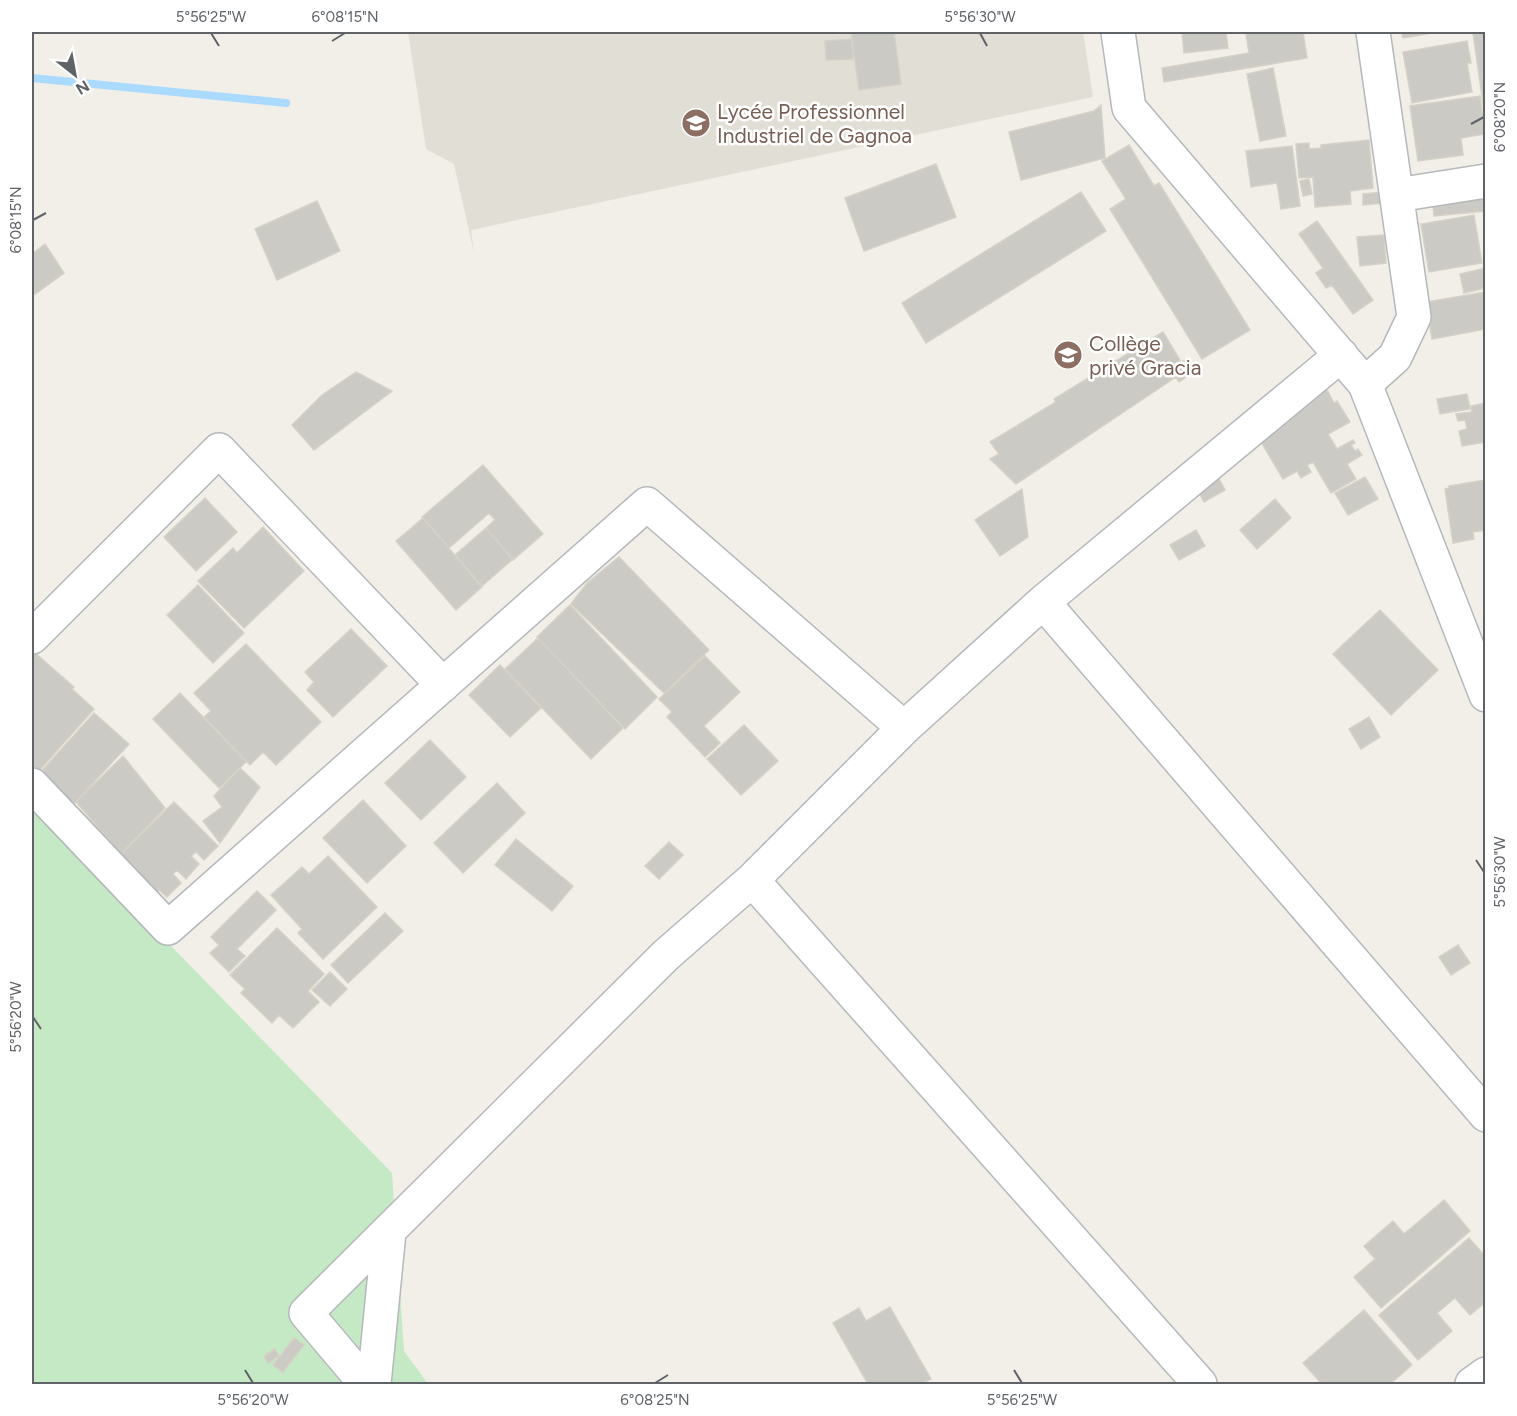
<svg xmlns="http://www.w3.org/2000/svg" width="1517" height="1416" font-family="Figtree,sans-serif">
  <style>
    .education { fill: #e1ded6 }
    .green { fill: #c5e8c5 }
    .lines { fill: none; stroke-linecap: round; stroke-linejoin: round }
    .stream { stroke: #aadaff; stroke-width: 8 }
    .building { fill: #cccac5; stroke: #d6d1c6; stroke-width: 1.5 }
    .minor-casing { stroke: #b5b8bc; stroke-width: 36 }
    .minor { stroke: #fff; stroke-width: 33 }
    .ticks { fill: none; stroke: #5f6368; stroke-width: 2 }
    .labels { text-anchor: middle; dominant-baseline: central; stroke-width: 5; stroke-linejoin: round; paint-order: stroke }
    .education-label { font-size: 21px; fill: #785e54; stroke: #fff; text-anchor: start }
    .neatline { fill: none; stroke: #5f6368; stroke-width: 2 }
    .ticks-label { font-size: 15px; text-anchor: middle; fill: #5f6368 }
  </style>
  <rect width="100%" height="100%" fill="#f1efe8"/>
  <path class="education" d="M408,32H1083L1093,97L471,230L474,253L454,164L426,149Z"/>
  <path class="green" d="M32,803L392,1173L404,1351L428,1384H32Z"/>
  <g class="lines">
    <path class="stream" d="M32,78L286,103"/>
  </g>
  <path class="building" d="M851,32H894L901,84L859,90Z
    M1182,32H1226L1228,48L1184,53Z
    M1252,32H1303L1307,58L1164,82L1162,68L1249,53L1246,34Z
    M1401,32H1439L1403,38Z
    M1486,32V125L1473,33Z
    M852,39L853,59L826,60L825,41Z
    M1467,41L1471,63H1467L1472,92L1412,103L1403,52Z
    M1273,68L1286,136L1260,141L1247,74Z
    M1480,96L1485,134L1461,138L1463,155L1418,161L1410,106Z
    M1101,105L1105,158L1021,180L1009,132L1094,111Z
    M1369,140L1373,188L1350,191L1351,204L1315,207L1313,177L1299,178L1296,144L1309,143V149L1321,148V145Z
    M1129,145L1154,186L1159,183L1250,330L1202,359L1110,209L1126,199L1102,161Z
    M1292,146L1300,206L1281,209L1277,183L1251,187L1246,151Z
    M936,164L956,217L864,251L845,198Z
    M1309,179L1312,194L1303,196L1300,181Z
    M1486,189V211L1434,216L1432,194Z
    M1081,192L1106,231L926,343L902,303Z
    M1383,192L1384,203L1363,205V194Z
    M317,201L340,251L277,280L255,229Z
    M1474,215L1482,263L1429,272L1421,224Z
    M1317,221L1373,300L1353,314L1332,285L1326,288L1316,273L1323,268L1299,234Z
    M1384,235L1386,263L1360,266L1357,237Z
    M45,244L64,273L35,294L32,288V254Z
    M1486,268V288L1464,293L1460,274Z
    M1486,292V329L1432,339L1426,302Z
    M1163,332L1181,362L1188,359L1196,370L1179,382L1176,377L1016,484L990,459L999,454L990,442L1056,402L1054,399Z
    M356,372L392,391L314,450L292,425L322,395Z
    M1326,388L1334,403L1337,401L1350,422L1328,434L1337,449L1353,440L1355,443L1351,445L1355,451L1358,449L1362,455L1347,464L1356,479L1331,493L1313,462L1307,465L1311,472L1301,478L1297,471L1283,479L1257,435Z
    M1467,394L1470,409L1440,414L1437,399Z
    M1486,403V442L1462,446L1459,431L1467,429L1465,420L1458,421L1456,414L1472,412L1471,406Z
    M483,465L543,534L513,560L486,528L495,520L489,513L449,548L422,517Z
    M1218,477L1225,490L1204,502L1197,489Z
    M1365,477L1378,499L1348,515L1335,493Z
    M1486,480V530L1473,532L1474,539L1453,543L1445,489L1449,488V486Z
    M1022,489L1028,537L1000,556L975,520Z
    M205,498L237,532L196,571L164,537Z
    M1275,499L1291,518L1257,549L1240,530Z
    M423,518L482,587L456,610L396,541Z
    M263,527L304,571L244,628L198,581L233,548L237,553Z
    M486,528L513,559L482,586L455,555Z
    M1196,530L1205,546L1179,560L1170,545Z
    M619,557L709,650L664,693L571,604L587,583Z
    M198,585L244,633L213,663L167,615Z
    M570,605L657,697L625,729L537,637Z
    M1380,610L1438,670L1391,715L1333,654Z
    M351,629L387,666L333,717L307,690L314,682L305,672Z
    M538,638L623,728L591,759L505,669Z
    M246,644L321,722L276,765L263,752L250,765L204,717L211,711L194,693Z
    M34,652L74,687L72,689L94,709L39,771L32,765V655Z
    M705,656L740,692L704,726L720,743L705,757L667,717L672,712L659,699Z
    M500,665L541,708L510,737L469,695Z
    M180,693L246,762L219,788L153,719Z
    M94,713L129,744L72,806L38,775Z
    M1369,717L1380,737L1361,749L1349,729Z
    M744,725L778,761L741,795L707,759Z
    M430,740L466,777L421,820L385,783Z
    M123,756L165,808L121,854L76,802Z
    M240,768L260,787L220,843L203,821L222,807L214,796Z
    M497,783L525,813L463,873L434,843Z
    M363,800L406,846L367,883L323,838Z
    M174,802L218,846L204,860L196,852L191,856L199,864L186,879L177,870L173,874L181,883L167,897L159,890L153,896L111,864Z
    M516,839L573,886L552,911L495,865Z
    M669,842L683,855L659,879L645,866Z
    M328,856L377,907L323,959L298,933L302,929L271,895L302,867L309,874Z
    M257,891L276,910L237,949L245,956L229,972L210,953L219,945L211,937Z
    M385,913L403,931L348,983L331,965Z
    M277,928L324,974L308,991L319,1002L293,1028L279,1015L272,1023L241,993L245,989L230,975Z
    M1458,945L1470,963L1451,975L1439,957Z
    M330,972L347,989L330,1006L312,990Z
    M1444,1200L1470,1231L1381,1308L1354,1277L1375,1259L1364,1246L1393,1221L1404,1234Z
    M1469,1238L1486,1257V1302L1470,1315L1455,1298L1437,1313L1452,1331L1418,1360L1379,1315Z
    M890,1307L931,1379L921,1384H868L833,1323L859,1308L866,1321Z
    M1364,1310L1412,1365L1390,1384H1322L1303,1363Z
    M294,1338L304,1345L283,1372L273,1365Z
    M275,1349L279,1356L268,1363L264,1356Z"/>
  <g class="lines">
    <g class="minor-casing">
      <path id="minor" d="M1118,32L1129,108L1365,384L1486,695
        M1397,195L1486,181
        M1365,384L1395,357L1414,317L1373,32
        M1043,602L1486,1115
        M32,637L219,450L443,685
        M32,785L168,928L647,504L904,728
        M752,880L1200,1384
        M366,1384L306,1313L666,955L752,880L904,728L1043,602L1341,355
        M374,1384L389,1232
        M1472,1384L1486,1374"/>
    </g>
    <use href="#minor" class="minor"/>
  </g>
  <path class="ticks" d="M211,33L219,46M980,33L987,46M332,41L345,33M1471,124L1484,117M33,220L46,213M1476,860L1484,872M33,1017L41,1029M245,1370L253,1383M1014,1370L1022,1383M655,1383L668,1375"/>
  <defs>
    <g id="school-disc" transform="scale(1.5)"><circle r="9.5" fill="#8d6e63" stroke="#fff"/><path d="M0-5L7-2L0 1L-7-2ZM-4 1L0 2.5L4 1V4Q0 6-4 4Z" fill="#fff"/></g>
    <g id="university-disc" transform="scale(1.5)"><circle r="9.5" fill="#8d6e63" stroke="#fff"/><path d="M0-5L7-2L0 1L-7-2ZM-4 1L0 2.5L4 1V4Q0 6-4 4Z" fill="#fff"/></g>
  </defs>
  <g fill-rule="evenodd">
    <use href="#school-disc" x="696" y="123"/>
    <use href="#university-disc" x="1068" y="355"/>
  </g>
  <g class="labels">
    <g class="education-label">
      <text x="717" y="111">Lycée Professionnel<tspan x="717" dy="24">Industriel de Gagnoa</tspan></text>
      <text x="1089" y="343">Collège<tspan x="1089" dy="24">privé Gracia</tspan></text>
    </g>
  </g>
  <rect width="1517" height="1416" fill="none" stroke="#ffffff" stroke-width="66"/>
  <g transform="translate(75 75) rotate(149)" stroke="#ffffff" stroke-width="4.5" paint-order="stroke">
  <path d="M0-4.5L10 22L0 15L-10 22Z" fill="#5f6368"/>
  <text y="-9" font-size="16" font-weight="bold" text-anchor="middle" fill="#5f6368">N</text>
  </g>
  <rect x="33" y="33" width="1451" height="1350" class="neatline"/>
  <g class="ticks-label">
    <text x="211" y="22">5°56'25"W</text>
    <text x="345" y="22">6°08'15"N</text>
    <text x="980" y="22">5°56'30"W</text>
    <text transform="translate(1500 117) rotate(-90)" y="5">6°08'20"N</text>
    <text transform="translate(16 220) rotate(-90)" y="5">6°08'15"N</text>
    <text transform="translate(1500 872) rotate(-90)" y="5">5°56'30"W</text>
    <text transform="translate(16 1017) rotate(-90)" y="5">5°56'20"W</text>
    <text x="253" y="1405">5°56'20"W</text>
    <text x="655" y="1405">6°08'25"N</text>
    <text x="1022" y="1405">5°56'25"W</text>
  </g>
</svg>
